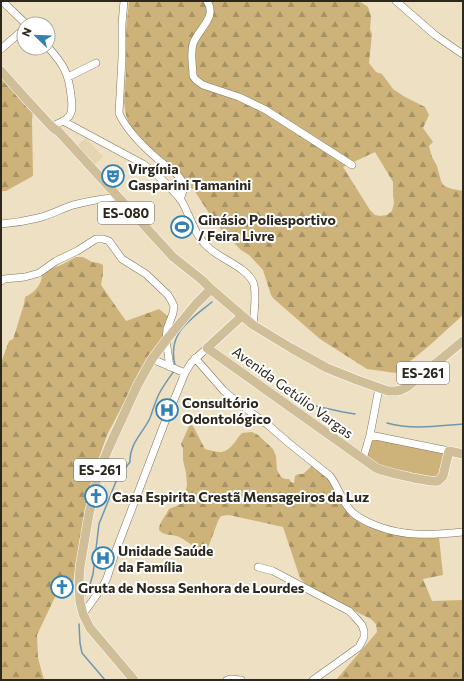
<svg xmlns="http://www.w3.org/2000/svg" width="464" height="681" font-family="Commissioner,sans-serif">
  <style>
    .built { fill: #e5d5b1 }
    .green { fill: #cdb37a }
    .forest { fill: url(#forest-firs); fill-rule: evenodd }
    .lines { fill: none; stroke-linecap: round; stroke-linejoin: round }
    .stream { stroke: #7097b0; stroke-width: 1.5 }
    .minor-casing { stroke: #81755b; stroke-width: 8 }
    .major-casing { stroke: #fff; stroke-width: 10 }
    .minor { stroke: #fff; stroke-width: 7 }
    .major { stroke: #cfbe97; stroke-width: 9 }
    .labels { text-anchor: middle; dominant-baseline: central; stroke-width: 4; stroke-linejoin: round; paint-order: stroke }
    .shield { fill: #fff; stroke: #6c6861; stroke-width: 1 }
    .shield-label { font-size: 13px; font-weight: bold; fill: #2d281d }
    .poi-label { font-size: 14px; font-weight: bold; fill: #2d281d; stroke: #fff; text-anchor: start }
    .street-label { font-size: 14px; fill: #2d281d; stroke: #fff }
  </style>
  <defs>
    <pattern id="forest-firs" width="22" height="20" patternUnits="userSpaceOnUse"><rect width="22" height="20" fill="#cdb37a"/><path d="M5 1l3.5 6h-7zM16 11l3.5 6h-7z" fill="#a79263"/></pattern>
  </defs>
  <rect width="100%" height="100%" fill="#eee0c3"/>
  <path class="built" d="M86,138L103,157L93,166L76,147Z
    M100,547L103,549V551L111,554L105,570L97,567L99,562L96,561Z"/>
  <path class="green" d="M372,439L443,453L444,455L440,476L437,478L379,467L367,458Z"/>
  <path class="forest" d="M129,1H359L368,7L371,16L370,29L372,34L369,63L376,72L382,74L393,89L405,97L425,107L429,115L423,128L433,142L429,146L432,157L437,166L441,181L444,186L452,189L463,191V315L430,345L396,373L367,369L320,339L274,299L271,295L263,270L249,255L241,250L224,233L214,221L194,190L183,183L156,156L130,126L126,115L124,102L126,72V29ZM375,152L393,182V195L394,203L392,211L387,215L380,216L375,215L370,210L343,167Z
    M1,74L33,111L32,120L33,176L6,191H1Z
    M76,257H83L92,262L99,263L103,265V274L101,285L126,321L159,309L170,318L164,335L160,342L137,378L107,435L100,455L86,508L73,583L63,580L37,635L38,658L44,680H1V363L9,341L13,339L16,330L24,304L25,297C28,295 31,294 34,291C39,287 43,279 42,272L61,265Z
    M190,424L193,426L205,449C210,450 216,452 221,452C231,451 236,439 242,433L252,432L258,435L273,449L276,456L277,470L281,477L285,479H289L291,482L294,483L295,476L298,474H303L313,465L326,474L343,504L371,526L439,537L443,575L423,579L432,601L463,600V680H336L377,632L376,624L371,619L310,589L300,578L283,527L229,515L221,516L218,521L206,553C195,549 187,540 177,536C169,534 165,536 159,530C159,522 166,516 169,509L179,505L184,498L187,485L186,473L183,460V449L181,444Z"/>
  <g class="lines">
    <path class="stream" d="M175,365C167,333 190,320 212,302
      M297,402L343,412L355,414
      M387,423C412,430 437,426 463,424
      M85,595L89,588L93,574L99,524L117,479L130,462C129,444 143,433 150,418C153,410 155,402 159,394C163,386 169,378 174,371
      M79,624L80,643L82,653L105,680"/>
    <g class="minor-casing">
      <path id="minor" d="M2,1L26,24
        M124,1L122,24V58L119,113C126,130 147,150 161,162C168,168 178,173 182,181C185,188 183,192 180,199
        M207,1C218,17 198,29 193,44C190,54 193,66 193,76L196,80L203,85L239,97L266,110L352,165
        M396,1L435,35L458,51L463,54
        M48,47C63,64 69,73 71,96C72,103 73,109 70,115C66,122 58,122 52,127
        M1,49L24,29
        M68,77L96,63
        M63,121L143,164C155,172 163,180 173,191C175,193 178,196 181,200C190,215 194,235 208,247C220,259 246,267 253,282C257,290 254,315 253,325
        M1,224C14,223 26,221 38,218C50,215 61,209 73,205C85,202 99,199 112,198
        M1,281L4,279L25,277L39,273L56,261L77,251L96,239H103L109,241L122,259L146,274L168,295L171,300L174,306L173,313L167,329L166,340L170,367
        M195,358L224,391L237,402L268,425L290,444L330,476C339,488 342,503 353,513C360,519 369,523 377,526C405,537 434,535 463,532
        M152,359L185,373
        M370,435L449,451
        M363,459L370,435L379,388
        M258,567L273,571L328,600L349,611L354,616L362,625L364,631V637L359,647L313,680
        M103,586L110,591
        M83,614L103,586L107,578L115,553L163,427L185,373L191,363L207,348
        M227,680L230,679L241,680"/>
    </g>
    <g class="major-casing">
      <path id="major" d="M1,71L26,99L52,127L59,132L173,257L202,280L211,289L253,325L291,348L327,368L357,380L388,391H396L401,390L407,387L463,341
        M242,316L207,348L376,468C388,473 401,475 413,478C421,479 430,482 438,481L443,476L449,451L463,454
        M134,680L90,628L83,614L80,602L79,582L80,567L89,514L98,474L109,447L137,386L152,359L167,339L196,304L211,289"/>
    </g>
    <use href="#minor" class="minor"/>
    <use href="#major" class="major"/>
  </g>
  <defs>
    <g id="theatre-ring" transform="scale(1.15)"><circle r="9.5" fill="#fff" stroke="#3181b3" stroke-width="1.5"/><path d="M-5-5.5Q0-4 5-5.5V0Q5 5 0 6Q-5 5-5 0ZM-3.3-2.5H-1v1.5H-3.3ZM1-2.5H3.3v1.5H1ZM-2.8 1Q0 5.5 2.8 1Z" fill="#3181b3"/></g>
    <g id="stadium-ring" transform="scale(1.15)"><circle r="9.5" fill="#fff" stroke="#3181b3" stroke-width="1.5"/><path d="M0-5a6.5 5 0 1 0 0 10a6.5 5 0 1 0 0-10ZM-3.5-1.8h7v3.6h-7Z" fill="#3181b3"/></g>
    <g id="hospital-ring" transform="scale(1.15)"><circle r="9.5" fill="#fff" stroke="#3181b3" stroke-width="1.5"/><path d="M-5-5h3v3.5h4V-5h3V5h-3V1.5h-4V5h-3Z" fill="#3181b3"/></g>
    <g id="church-ring" transform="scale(1.15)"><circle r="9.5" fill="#fff" stroke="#3181b3" stroke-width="1.5"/><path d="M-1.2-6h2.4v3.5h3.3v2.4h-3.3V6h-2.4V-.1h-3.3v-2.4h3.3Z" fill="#3181b3"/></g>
  </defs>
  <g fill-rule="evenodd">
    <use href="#theatre-ring" x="113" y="176"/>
    <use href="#stadium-ring" x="182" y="227"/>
    <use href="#hospital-ring" x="167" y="410"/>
    <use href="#church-ring" x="96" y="496"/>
    <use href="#hospital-ring" x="103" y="558"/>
    <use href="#church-ring" x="62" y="587"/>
  </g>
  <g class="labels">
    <g class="shield">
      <rect x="98" y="202" width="56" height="22" rx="3"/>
      <rect x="397" y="362" width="52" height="22" rx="3"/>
      <rect x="74" y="459" width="52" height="22" rx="3"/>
    </g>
    <g class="shield-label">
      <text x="126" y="213">ES-080</text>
      <text x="423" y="373">ES-261</text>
      <text x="100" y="470">ES-261</text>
    </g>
    <g class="poi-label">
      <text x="128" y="168">Virgínia<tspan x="128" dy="16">Gasparini Tamanini</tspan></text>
      <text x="198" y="219">Ginásio Poliesportivo<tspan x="198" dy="16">/ Feira Livre</tspan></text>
      <text x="182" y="402">Consultório<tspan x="182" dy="16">Odontológico</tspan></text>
      <text x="112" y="496">Casa Espirita Crestã Mensageiros da Luz</text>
      <text x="118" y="550">Unidade Saúde<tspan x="118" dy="16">da Família</tspan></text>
      <text x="78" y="587">Gruta de Nossa Senhora de Lourdes</text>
    </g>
    <g class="street-label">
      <text transform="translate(293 392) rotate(36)">Avenida Getúlio Vargas</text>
    </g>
  </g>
  <rect width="464" height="681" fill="none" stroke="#2d281d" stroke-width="4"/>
  <g transform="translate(36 36) rotate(293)"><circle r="19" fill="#ffffff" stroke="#aba9a5"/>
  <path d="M0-3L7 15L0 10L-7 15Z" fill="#3181b3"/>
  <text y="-6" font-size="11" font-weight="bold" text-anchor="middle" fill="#2d281d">N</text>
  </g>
</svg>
